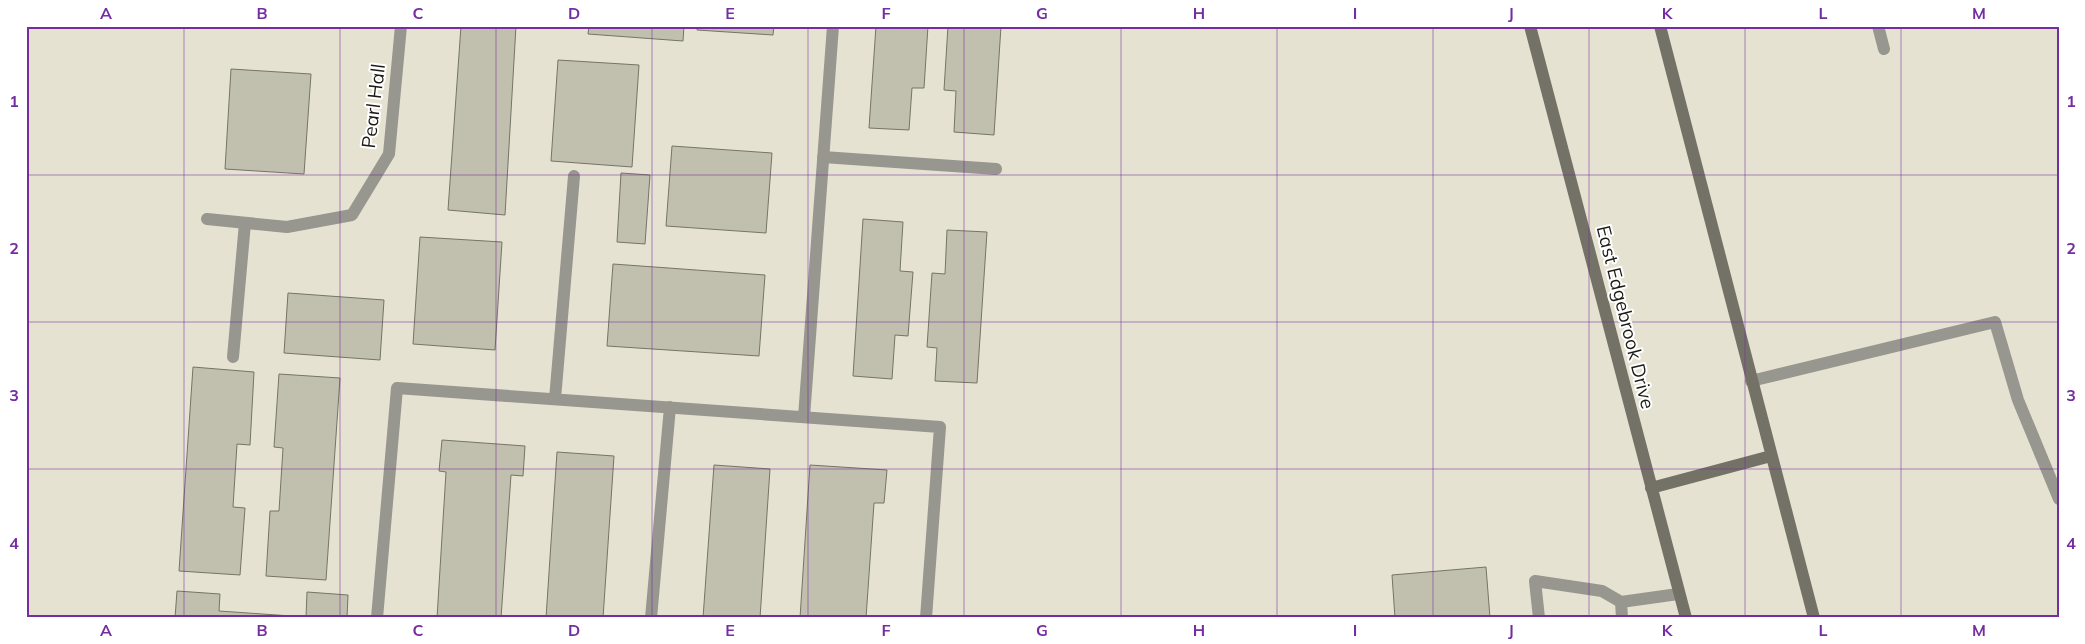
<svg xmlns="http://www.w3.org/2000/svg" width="2085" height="644" font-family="Mulish,sans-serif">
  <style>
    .building { fill: #c1bfae; stroke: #767464 }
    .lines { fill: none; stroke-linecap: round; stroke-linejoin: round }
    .service { stroke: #97968f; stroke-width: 12 }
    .minor { stroke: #97968f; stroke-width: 12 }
    .secondary { stroke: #747267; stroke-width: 12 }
    .grid { fill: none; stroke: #752ea2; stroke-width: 1; stroke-opacity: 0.55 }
    .labels { text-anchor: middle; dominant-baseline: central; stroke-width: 4; stroke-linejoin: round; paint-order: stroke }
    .street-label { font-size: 19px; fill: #1b1a14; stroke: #fff }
    .neatline { fill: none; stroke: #752ea2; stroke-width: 2 }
    .grid-label { font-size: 16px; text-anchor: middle; font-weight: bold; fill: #752ea2 }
  </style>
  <rect width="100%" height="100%" fill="#e5e2d1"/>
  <path class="building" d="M461,26H516L505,215L448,210Z
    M589,26H684L683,41L588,34Z
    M697,26H774L773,35L697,30Z
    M876,26H928L924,88H912L909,130L869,128Z
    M948,26H1001L994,135L954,132L956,91L944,90Z
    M558,60L639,65L632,167L551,161Z
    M231,69L311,74L304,174L225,169Z
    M672,146L772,153L766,233L666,226Z
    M621,173L650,175L645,244L617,242Z
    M863,219L903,222L900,271L913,272L908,336L895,335L892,379L853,376Z
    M947,230L987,232L977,383L935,381L937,348L927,347L932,273L945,274Z
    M420,237L502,242L495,350L413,344Z
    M613,264L765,275L759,356L607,346Z
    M288,293L384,300L380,360L284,353Z
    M193,367L254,372L250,445L237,444L233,507L245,508L240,575L179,571Z
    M279,374L340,378L326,580L266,576L270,511H279L283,448L274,447Z
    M442,440L525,446L523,476L511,475L501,618H437L446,472L439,471Z
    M557,452L614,456L603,618H546Z
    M714,465L770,469L760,618H703Z
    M810,465L887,470L884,503H874L866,618H800Z
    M1486,567L1490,618H1395L1392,575Z
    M177,591L220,594L219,611L306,617L307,592L348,595L347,618H175Z"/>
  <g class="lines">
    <path class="service" d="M1878,26L1884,49
      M823,157L996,169
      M233,357L245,223
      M1751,381L1995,322L2018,400L2059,499
      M555,399L574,176
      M804,417L833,26
      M377,618L397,388L940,427L926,618
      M651,618L670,407
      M1539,618L1535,581L1602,591L1621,602
      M1622,618L1621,602L1678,594"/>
    <path class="minor" d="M207,219L287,227L352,215L389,154L401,26"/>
    <path class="secondary" d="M1530,26L1686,618
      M1660,26L1814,618
      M1651,488L1771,456"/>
  </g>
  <path class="grid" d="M184,26V618M340,26V618M496,26V618M652,26V618M808,26V618M964,26V618M1121,26V618M1277,26V618M1433,26V618M1589,26V618M1745,26V618M1901,26V618M26,175H2059M26,322H2059M26,469H2059"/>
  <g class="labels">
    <g class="street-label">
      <text transform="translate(373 106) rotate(-83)">Pearl Hall</text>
      <text transform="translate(1626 317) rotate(76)">East Edgebrook Drive</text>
    </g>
  </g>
  <rect width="2085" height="644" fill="none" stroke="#ffffff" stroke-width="55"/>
  <rect x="28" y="28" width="2030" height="588" class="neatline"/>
  <g class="grid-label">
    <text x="106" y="19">A</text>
    <text x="262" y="19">B</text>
    <text x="418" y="19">C</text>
    <text x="574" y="19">D</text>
    <text x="730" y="19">E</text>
    <text x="886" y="19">F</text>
    <text x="1042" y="19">G</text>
    <text x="1199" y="19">H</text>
    <text x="1355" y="19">I</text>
    <text x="1511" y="19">J</text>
    <text x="1667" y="19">K</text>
    <text x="1823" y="19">L</text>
    <text x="1979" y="19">M</text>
    <text x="14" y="107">1</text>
    <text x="2071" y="107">1</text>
    <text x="14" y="254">2</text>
    <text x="2071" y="254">2</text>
    <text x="14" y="401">3</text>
    <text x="2071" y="401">3</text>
    <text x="14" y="549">4</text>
    <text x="2071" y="549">4</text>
    <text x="106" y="636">A</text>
    <text x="262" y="636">B</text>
    <text x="418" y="636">C</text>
    <text x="574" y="636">D</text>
    <text x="730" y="636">E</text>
    <text x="886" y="636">F</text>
    <text x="1042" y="636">G</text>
    <text x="1199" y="636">H</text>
    <text x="1355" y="636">I</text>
    <text x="1511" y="636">J</text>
    <text x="1667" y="636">K</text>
    <text x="1823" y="636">L</text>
    <text x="1979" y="636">M</text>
  </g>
</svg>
